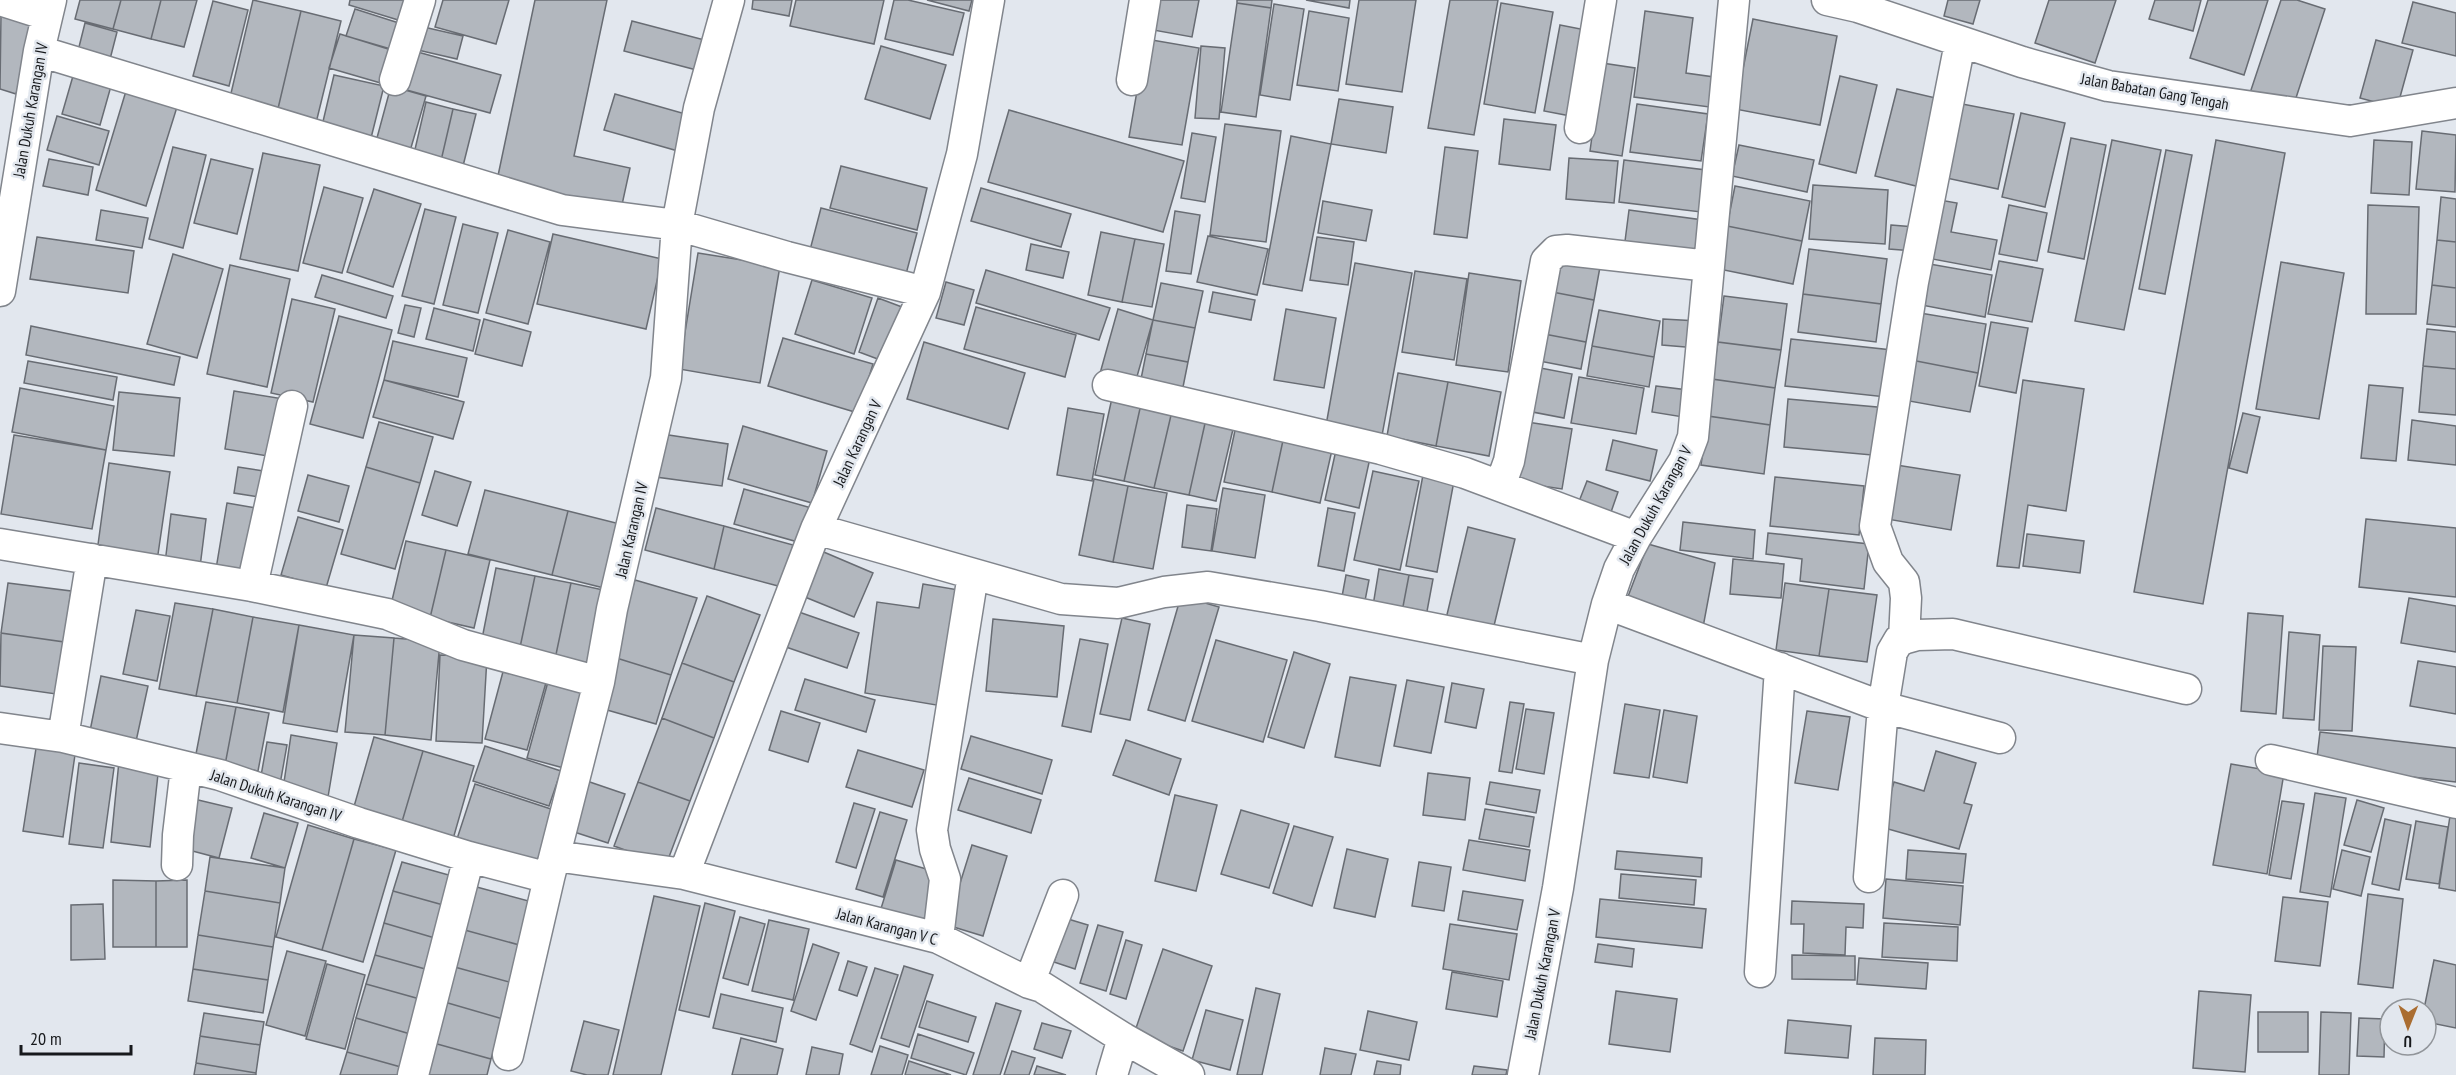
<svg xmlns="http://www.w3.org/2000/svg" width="2456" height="1075" font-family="'PT Sans Narrow',sans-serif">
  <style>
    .building { fill: #b2b7be; stroke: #686c73; stroke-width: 1.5 }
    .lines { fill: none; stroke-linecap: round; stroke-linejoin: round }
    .minor-casing { stroke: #81858c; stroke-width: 33 }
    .minor { stroke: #fff; stroke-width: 30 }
    .labels { text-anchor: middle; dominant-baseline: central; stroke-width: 5; stroke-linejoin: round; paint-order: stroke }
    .street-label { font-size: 16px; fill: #17191c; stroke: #e2e7ee }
  </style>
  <rect width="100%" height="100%" fill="#e2e7ee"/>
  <path class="building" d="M80,0H121L113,29L75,19Z
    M121,0H161L151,39L113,29Z
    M161,0H197L184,47L151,39Z
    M253,0L301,11L276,117L228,106Z
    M350,0H415L408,23L349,5Z
    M443,0H509L496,44L435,27Z
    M535,0H607L574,156L630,168L620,214L495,190Z
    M753,0H792L789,16L752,9Z
    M796,0H884L874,44L790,26Z
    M894,0H908L964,13L953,55L885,39Z
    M927,0H972L969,11Z
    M1158,0H1199L1192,37L1153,30Z
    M1237,0H1272L1271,8L1237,3Z
    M1306,0H1350L1349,8Z
    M1359,0H1416L1402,92L1346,84Z
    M1450,0H1498L1474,135L1428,128Z
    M1948,0H1980L1973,24L1944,16Z
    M2049,0H2116L2095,63L2035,43Z
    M2155,0H2201L2193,31L2149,19Z
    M2208,0H2268L2244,75L2190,58Z
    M2281,0H2297L2325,9L2293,107L2250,93Z
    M213,1L248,10L229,86L193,76Z
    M2413,2L2456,13V56L2402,43Z
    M1237,3L1271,8L1256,117L1221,112Z
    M1501,3L1553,12L1535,113L1484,104Z
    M1274,4L1304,9L1290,100L1260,95Z
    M355,9L402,24L394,50L346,36Z
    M301,11L341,21L315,127L276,117Z
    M1309,11L1349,18L1338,91L1297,85Z
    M1645,11L1693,18L1686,73L1721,78L1717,108L1634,97Z
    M1,14L36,24L16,94L0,89Z
    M1753,19L1837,36L1820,125L1735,109Z
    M632,21L716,43L708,73L624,51Z
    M85,23L117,32L108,67L76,59Z
    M415,25L463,36L457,59L409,48Z
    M1560,25L1591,31L1576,117L1544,111Z
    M340,34L401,53L391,86L329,68Z
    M1146,39L1199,48L1182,145L1129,137Z
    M2376,40L2413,50L2397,108L2360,98Z
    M881,46L946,65L930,119L865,99Z
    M1201,46L1225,48L1219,119L1195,118Z
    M414,51L501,75L490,113L403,89Z
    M1602,63L1635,68L1622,156L1590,151Z
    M334,75L384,86L370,142L321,130Z
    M73,76L111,86L100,125L62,114Z
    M1840,76L1877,85L1856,173L1819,164Z
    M391,86L426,96L408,158L374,149Z
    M1897,89L1940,99L1920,187L1875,176Z
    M126,91L177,107L146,206L96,190Z
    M615,94L696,117L685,153L604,130Z
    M1339,99L1393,107L1386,153L1331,144Z
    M426,102L453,109L440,165L413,158Z
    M1952,102L2014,114L1998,189L1937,176Z
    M1637,104L1708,114L1701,161L1630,152Z
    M453,109L476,114L462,170L440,165Z
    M1009,110L1184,161L1163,232L988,182Z
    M2021,113L2065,123L2045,207L2002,197Z
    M57,116L109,131L99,165L47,150Z
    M1504,119L1556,125L1550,170L1499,164Z
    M1225,124L1281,131L1266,242L1210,235Z
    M2422,131L2456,135L2455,192L2416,189Z
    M1192,133L1216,137L1205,202L1181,198Z
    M1291,136L1331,144L1302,291L1263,284Z
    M2071,138L2106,145L2084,259L2048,252Z
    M2112,140L2161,150L2124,330L2075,321Z
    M2216,140L2285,153L2203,604L2134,592Z
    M2374,140L2412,142L2409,195L2371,193Z
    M1739,145L1814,160L1807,192L1732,176Z
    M173,147L206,155L183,248L149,239Z
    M1445,147L1478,151L1467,238L1434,234Z
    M2166,150L2192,155L2165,294L2139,289Z
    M263,153L320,165L298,271L240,259Z
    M1569,158L1618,161L1614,203L1566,199Z
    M49,159L93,167L88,195L43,186Z
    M211,159L253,169L237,234L194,223Z
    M1624,160L1706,170L1701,212L1619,202Z
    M841,166L927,188L917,230L830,208Z
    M1813,185L1888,190L1885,244L1809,239Z
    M1735,186L1810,201L1802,241L1727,226Z
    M324,187L363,198L342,273L303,263Z
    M981,188L1071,214L1061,247L971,221Z
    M374,189L421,204L393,287L347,272Z
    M2441,197L2456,199V242L2437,240Z
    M1934,199L1957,203L1951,232L1997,240L1991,270L1927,258Z
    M1323,201L1372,210L1366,241L1318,233Z
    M2009,205L2047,213L2037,261L1999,254Z
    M2368,205L2419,207L2416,314H2366Z
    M821,208L917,233L906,274L810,250Z
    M425,209L456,217L434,304L402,296Z
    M101,210L148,218L142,248L96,240Z
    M1629,210L1703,220L1698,259L1624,249Z
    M1175,211L1200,215L1191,274L1166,271Z
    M463,224L498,233L478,313L443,305Z
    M1891,225L1915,227L1914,251L1889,249Z
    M1727,226L1802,241L1793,284L1719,269Z
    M508,230L550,242L528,324L486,313Z
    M1101,232L1135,239L1122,302L1088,295Z
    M553,234L662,259L646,329L537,304Z
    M1208,236L1268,249L1257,295L1197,282Z
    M37,237L134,251L128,293L30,279Z
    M1317,237L1354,242L1348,285L1310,280Z
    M1135,239L1164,244L1152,307L1122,302Z
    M2437,240L2456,242V288L2432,285Z
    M1031,244L1069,252L1063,278L1026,270Z
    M1809,249L1887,259L1881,304L1803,294Z
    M698,253L780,266L760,383L679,369Z
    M173,254L223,269L197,358L147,344Z
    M1553,258L1600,267L1594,300L1547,291Z
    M1999,261L2043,269L2032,322L1988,314Z
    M2281,262L2344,273L2319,419L2256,409Z
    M1355,263L1412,273L1381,441L1325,431Z
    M1924,263L1992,275L1985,317L1916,304Z
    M230,265L290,279L267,387L207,374Z
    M986,270L1110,308L1099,340L976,303Z
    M1415,271L1467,279L1454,360L1402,352Z
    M1469,273L1521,281L1508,372L1456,365Z
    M322,275L393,296L386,318L315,297Z
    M812,280L872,298L854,354L795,334Z
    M946,282L974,290L964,325L936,318Z
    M1161,283L1203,291L1195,328L1153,320Z
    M2432,285L2456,288V327L2427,324Z
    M1547,291L1594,300L1586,342L1539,333Z
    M1213,292L1255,300L1251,320L1209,312Z
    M1803,294L1881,304L1876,342L1798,332Z
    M1724,296L1787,304L1781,350L1718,342Z
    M878,298L902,307L883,361L859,352Z
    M292,299L335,309L313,402L271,393Z
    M405,305L421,308L414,337L398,333Z
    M976,307L1076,335L1065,377L964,349Z
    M434,308L480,320L473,351L426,339Z
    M1118,309L1153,320L1134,387L1099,377Z
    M1286,309L1336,318L1324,388L1274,380Z
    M1599,310L1660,321L1654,357L1592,346Z
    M1914,312L1986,324L1978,373L1906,359Z
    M339,316L392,330L363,438L310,424Z
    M484,319L531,332L522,366L475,354Z
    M1663,319L1698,321L1697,348L1662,345Z
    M1153,320L1195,328L1188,362L1146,354Z
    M1991,322L2028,328L2016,393L1979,386Z
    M31,326L180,357L174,385L26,355Z
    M2427,329L2456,332V369L2423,366Z
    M1539,333L1586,342L1581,369L1534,360Z
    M783,338L873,364L858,413L768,386Z
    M1791,339L1892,350L1886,397L1785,386Z
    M393,341L467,358L458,397L384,380Z
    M924,342L1025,373L1008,429L907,399Z
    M1718,342L1781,350L1775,388L1712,379Z
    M1592,346L1654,357L1649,387L1587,376Z
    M1146,354L1188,362L1181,397L1139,389Z
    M1906,359L1978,373L1970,412L1898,399Z
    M28,361L117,377L113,400L24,383Z
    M1530,366L1572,374L1564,418L1522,410Z
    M2423,366L2456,369V415L2419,412Z
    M1398,373L1448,382L1436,446L1387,436Z
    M1579,377L1644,388L1636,434L1571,423Z
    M1712,379L1775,388L1770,425L1708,416Z
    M384,380L464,402L453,439L373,417Z
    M2023,380L2084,389L2066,511L2028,505L2019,568L1997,566Z
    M1448,382L1501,392L1489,456L1436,446Z
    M2369,385L2403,388L2396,461L2361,458Z
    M1656,386L1688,390L1683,417L1652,412Z
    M20,388L114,406L106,450L12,432Z
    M234,391L284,399L274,457L225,449Z
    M119,392L180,398L174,456L113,450Z
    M1112,398L1141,404L1124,481L1095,475Z
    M1788,399L1888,408L1883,456L1784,447Z
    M1141,404L1172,411L1154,488L1124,481Z
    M1068,408L1104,414L1092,481L1057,475Z
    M1172,411L1206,419L1189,495L1154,488Z
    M2243,413L2260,417L2247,473L2229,468Z
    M1708,416L1770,425L1764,474L1701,465Z
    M1206,419L1234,425L1216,501L1189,495Z
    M2412,420L2456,426V465L2408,460Z
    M1237,421L1285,431L1272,492L1224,482Z
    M1520,421L1572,429L1562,489L1510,481Z
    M379,422L433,437L420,483L366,467Z
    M743,426L827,451L812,503L728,479Z
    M1285,431L1334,441L1320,503L1272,492Z
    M662,434L728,444L722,486L656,477Z
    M14,435L106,450L92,529L1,514Z
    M1613,440L1657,450L1650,481L1606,470Z
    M1336,450L1370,458L1359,508L1325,500Z
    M109,463L170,472L157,561L97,552Z
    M1890,464L1960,475L1951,530L1881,518Z
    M238,467L270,472L266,498L234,493Z
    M366,467L420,483L395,569L341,554Z
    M435,471L471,482L457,526L422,515Z
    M1373,471L1419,481L1400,570L1354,560Z
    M308,475L349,486L339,522L298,511Z
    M1423,475L1454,481L1437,572L1406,566Z
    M1775,477L1864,486L1859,535L1770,526Z
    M1094,479L1128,486L1113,562L1079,555Z
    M1587,481L1618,492L1610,515L1578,504Z
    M1128,486L1167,493L1153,569L1113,562Z
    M1223,488L1265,495L1255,558L1212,551Z
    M744,489L815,509L805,544L734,524Z
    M485,490L568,511L552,575L468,554Z
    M227,503L262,509L251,576L216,569Z
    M1187,505L1217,509L1211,551L1182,547Z
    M656,508L724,526L714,569L645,550Z
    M1328,508L1355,513L1344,571L1318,566Z
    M568,511L620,524L604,588L552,575Z
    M171,514L206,519L200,567L165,563Z
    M298,517L343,530L326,588L281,575Z
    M2366,519L2456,528V597L2359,587Z
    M1683,522L1755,530L1753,559L1680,550Z
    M724,526L793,545L782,587L714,569Z
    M1468,527L1515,539L1492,634L1445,623Z
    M1768,533L1869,544L1864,589L1800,581L1802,559L1766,554Z
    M2027,534L2084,541L2080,573L2023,566Z
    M406,541L446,550L430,618L390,609Z
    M1648,544L1715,563L1701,638L1624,607Z
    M446,550L490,560L474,628L430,618Z
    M819,550L873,573L854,617L800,595Z
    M1733,559L1784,564L1781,598L1730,594Z
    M496,568L535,576L518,657L480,649Z
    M1379,569L1409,575L1401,617L1372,612Z
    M1346,575L1369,580L1364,606L1341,602Z
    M1409,575L1433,579L1425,622L1401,617Z
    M535,576L571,583L554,664L518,657Z
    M635,580L697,598L671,675L610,656Z
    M8,583L71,591L64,642L1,633Z
    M571,583L608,591L592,671L554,664Z
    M1785,583L1829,589L1819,656L1776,650Z
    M923,584L959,590L942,706L865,693L877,602L919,608Z
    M1829,589L1877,595L1867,662L1819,656Z
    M707,596L760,615L734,682L682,663Z
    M1181,596L1219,607L1185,721L1148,710Z
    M2409,598L2456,606V652L2401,643Z
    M175,603L213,609L196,696L159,689Z
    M213,609L253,617L237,703L196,696Z
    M136,610L170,616L157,681L123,674Z
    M796,611L859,633L847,668L783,646Z
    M2248,613L2283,616L2276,714L2241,711Z
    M253,617L299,625L283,712L237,703Z
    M1122,618L1150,624L1130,720L1100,714Z
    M993,619L1064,626L1057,697L986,691Z
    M299,625L354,635L337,732L283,723Z
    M2289,632L2320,635L2314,720L2283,718Z
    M1,633L64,642L56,694L0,686Z
    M354,635L394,638L385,735L345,732Z
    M394,638L440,642L431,740L385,735Z
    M1080,639L1108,644L1091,732L1062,726Z
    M1216,640L1287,660L1263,742L1192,721Z
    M2323,646L2356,647L2352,731L2319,730Z
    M1294,652L1330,664L1304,748L1268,737Z
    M440,655L487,657L482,743L436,741Z
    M610,656L671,675L656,724L593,706Z
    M2418,661L2456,667V714L2410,706Z
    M682,663L734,682L714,738L662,718Z
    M504,668L547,679L527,750L485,739Z
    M101,676L148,686L135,746L89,736Z
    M1350,677L1396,685L1380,766L1335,757Z
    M549,678L593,690L571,770L527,758Z
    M805,679L875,700L866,732L795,710Z
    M1407,680L1444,687L1431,753L1394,746Z
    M1452,683L1484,689L1476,728L1445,722Z
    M206,702L236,707L225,765L195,759Z
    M1510,702L1524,704L1512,773L1499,771Z
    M1625,704L1660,710L1649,778L1614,773Z
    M236,707L269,713L258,771L225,765Z
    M1526,709L1554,713L1544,774L1516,769Z
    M1664,710L1697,716L1687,783L1653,777Z
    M781,711L820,723L808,762L769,750Z
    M1807,711L1850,717L1838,790L1795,783Z
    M662,718L714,738L690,801L638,782Z
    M2320,732L2456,748V782L2316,766Z
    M291,735L337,743L328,797L283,789Z
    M971,736L1052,760L1042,794L961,769Z
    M374,737L423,751L401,825L353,810Z
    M1126,740L1181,759L1169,795L1113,775Z
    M37,742L76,748L63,837L23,831Z
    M267,742L287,745L279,790L259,787Z
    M485,746L561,771L549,806L473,781Z
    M858,750L924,770L912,807L846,787Z
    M423,751L474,766L453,839L401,825Z
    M1936,751L1976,763L1964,803L1972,805L1959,849L1881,827L1894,782L1924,791Z
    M119,761L159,765L150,847L111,842Z
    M79,763L114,768L103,848L69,844Z
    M2231,764L2284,773L2267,874L2213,865Z
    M1428,773L1470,778L1465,820L1423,815Z
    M969,778L1041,800L1031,833L958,810Z
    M581,779L625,794L608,843L565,829Z
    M638,782L690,801L666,865L614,846Z
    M1490,782L1540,790L1536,813L1486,804Z
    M475,784L554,810L534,871L455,845Z
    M2315,793L2346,798L2330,897L2300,892Z
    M1175,795L1217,805L1196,891L1155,881Z
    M194,799L232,808L219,858L181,848Z
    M2357,800L2384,808L2371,852L2344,845Z
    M2282,801L2304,804L2291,879L2269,875Z
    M854,803L875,809L856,868L836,862Z
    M1485,809L1534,817L1529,847L1479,839Z
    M1241,810L1289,824L1269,888L1221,874Z
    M880,812L907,820L883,897L856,889Z
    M264,813L298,823L285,868L251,858Z
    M2450,816L2456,817V891L2439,888Z
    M2385,819L2411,825L2399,890L2372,884Z
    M2416,821L2448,827L2439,884L2406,879Z
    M308,825L354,839L322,950L276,937Z
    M1294,826L1333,837L1312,906L1273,893Z
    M354,839L396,850L363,962L322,950Z
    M1469,840L1530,850L1525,881L1463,870Z
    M972,845L1007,856L983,936L947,925Z
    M1347,849L1388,859L1375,917L1334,908Z
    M1908,850L1966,854L1963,883L1906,879Z
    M2342,850L2370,857L2361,896L2333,889Z
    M1617,851L1702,858L1701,877L1615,869Z
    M210,857L285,868L280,903L205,891Z
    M896,860L943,874L926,930L879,915Z
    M402,862L463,879L454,908L393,891Z
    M1419,862L1451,867L1444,911L1412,906Z
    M1621,874L1696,880L1694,905L1619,898Z
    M1886,879L1963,886L1960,925L1883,918Z
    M113,880L156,881V947H113Z
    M187,880V947H156V881Z
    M473,886L536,903L523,946L461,929Z
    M205,891L280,903L273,947L198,935Z
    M393,891L454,908L445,941L384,923Z
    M1463,891L1523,900L1517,930L1458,920Z
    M2368,894L2403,899L2393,988L2358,984Z
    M654,896L700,906L661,1075H613Z
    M2283,897L2328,902L2320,966L2275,961Z
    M1600,899L1706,909L1702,948L1596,937Z
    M1792,901L1864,904L1863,928L1846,927L1845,955L1803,953L1804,924H1791Z
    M705,903L735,911L709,1017L679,1010Z
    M103,904L105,959L71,960V905Z
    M740,917L765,924L748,985L723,978Z
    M1068,919L1088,925L1075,969L1054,962Z
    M769,920L809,929L793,1000L752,991Z
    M384,923L445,941L436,972L375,955Z
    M1884,923L1958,927L1957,961L1882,957Z
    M1450,924L1517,934L1509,980L1443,969Z
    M1098,925L1123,932L1106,991L1080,983Z
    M461,929L523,946L513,983L451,966Z
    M198,935L273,947L268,980L193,969Z
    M1126,940L1142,945L1126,999L1110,994Z
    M813,944L839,953L816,1020L791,1011Z
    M1598,944L1634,949L1632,967L1595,962Z
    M1163,949L1212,966L1183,1051L1134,1034Z
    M287,951L326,961L305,1036L266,1025Z
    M375,955L436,972L427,1001L366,984Z
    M1792,955L1855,956V980L1792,979Z
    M1859,958L1928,963L1926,989L1857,984Z
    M2434,960L2456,965V1028L2426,1022V1009H2424Z
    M848,961L867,967L857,996L839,990Z
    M327,964L365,975L345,1049L306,1039Z
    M451,966L513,983L503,1019L441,1001Z
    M904,966L933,975L909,1047L881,1038Z
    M875,968L898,975L872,1052L850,1044Z
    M193,969L268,980L263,1013L188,1001Z
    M1452,972L1503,981L1497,1017L1446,1009Z
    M366,984L427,1001L417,1036L356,1018Z
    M1256,988L1280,994L1262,1075H1237Z
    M1616,991L1677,999L1670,1052L1609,1044Z
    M2199,991L2251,995L2245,1072L2193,1068Z
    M721,994L783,1008L776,1042L713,1028Z
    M441,1001L503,1019L491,1059L430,1042Z
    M927,1001L976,1017L968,1042L919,1027Z
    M996,1003L1021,1011L1000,1075H973Z
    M1206,1010L1243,1020L1230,1070L1192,1060Z
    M1368,1011L1417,1022L1409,1060L1360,1050Z
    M2258,1012H2308V1052H2258Z
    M2321,1012L2351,1013L2349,1075H2319Z
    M204,1013L264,1022L260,1045L200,1036Z
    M356,1018L417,1036L408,1069L347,1052Z
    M2359,1018L2385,1019L2384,1057L2357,1056Z
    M1788,1020L1851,1026L1848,1058L1785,1053Z
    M584,1021L619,1030L608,1075H587L571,1071Z
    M1042,1023L1071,1031L1062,1058L1034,1049Z
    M918,1034L974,1053L966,1075L911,1058Z
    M200,1036L260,1045L256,1073L196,1063Z
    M741,1038L783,1049L777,1075H732Z
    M1875,1038L1926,1040L1925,1075H1873Z
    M430,1042L491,1059L487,1075H421Z
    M880,1046L908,1055L902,1075H871Z
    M812,1047L843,1054L839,1075H806Z
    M1325,1048L1356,1054L1351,1075H1320Z
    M1012,1051L1035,1058L1029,1075H1004Z
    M347,1052L408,1069L406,1075H340Z
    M909,1061L951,1075H905Z
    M1377,1061L1401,1065L1400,1075H1374Z
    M196,1063L256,1073V1075H194Z
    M1037,1066L1066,1075H1034Z
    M1474,1066L1507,1070L1506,1075H1472Z"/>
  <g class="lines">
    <g class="minor-casing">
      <path id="minor" d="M0,0L47,15
        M1827,0L1858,7L2022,62L2108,86L2350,121L2456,103
        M39,51L562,210L677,225L787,257L925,292
        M395,80L420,0
        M1132,80L1145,0
        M1580,128L1601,0
        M0,291L39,51L51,0
        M1108,385L1381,449L1465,473L1636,537
        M1500,486L1509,461L1546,261L1556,251L1567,250L1709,266
        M816,529L1061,599L1118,603L1164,592L1208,587L1320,606L1593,660
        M0,544L252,586L387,614L463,645L599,682
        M252,586L292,406
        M1607,604L1883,707L1892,652L1899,640L1917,635L1953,634L2186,689
        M1904,639L1906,598L1904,582L1888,562L1875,526L1913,282L1960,43
        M0,728L63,737L220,775L359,823L469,857L549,878
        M63,737L92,559
        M2271,760L2456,803
        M555,856L684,874L938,938L1029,983L1042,987L1123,1038L1189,1075
        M177,865L178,835L186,768
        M684,874L816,529L925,292L962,154L989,0
        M1869,877L1883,707L2000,738
        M938,938L945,879L935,849L932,830L973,575
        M1760,972L1780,668
        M1029,983L1063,895
        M508,1055L549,878L599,682L612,609L666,378L677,225L699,108L729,0
        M413,1075L469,857
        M1112,1075L1123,1038
        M1523,1075L1558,888L1593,660L1607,604L1619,569L1636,537L1684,461L1693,437L1734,0"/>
    </g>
    <use href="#minor" class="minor"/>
  </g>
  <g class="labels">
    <g class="street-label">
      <text transform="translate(2155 91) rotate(10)">Jalan Babatan Gang Tengah</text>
      <text transform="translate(30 110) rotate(-80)">Jalan Dukuh Karangan IV</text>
      <text transform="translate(857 443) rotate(-65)">Jalan Karangan V</text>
      <text transform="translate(1655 505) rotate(-61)">Jalan Dukuh Karangan V</text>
      <text transform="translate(631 530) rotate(-77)">Jalan Karangan IV</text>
      <text transform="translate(276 795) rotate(18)">Jalan Dukuh Karangan IV</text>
      <text transform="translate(887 926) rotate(15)">Jalan Karangan V C</text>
      <text transform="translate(1542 974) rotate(-79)">Jalan Dukuh Karangan V</text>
    </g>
  </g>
  <g transform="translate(2408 1027) rotate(181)"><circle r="28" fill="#e2e7ee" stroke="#91959a" stroke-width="1.5"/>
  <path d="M0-4.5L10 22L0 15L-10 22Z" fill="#aa6d31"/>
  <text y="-9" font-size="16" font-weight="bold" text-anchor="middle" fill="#17191c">U</text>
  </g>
  <path d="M21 1045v9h110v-9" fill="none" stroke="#17191c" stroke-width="3"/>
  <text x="30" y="1045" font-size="18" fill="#17191c" stroke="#e2e7ee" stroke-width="4.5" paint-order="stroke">20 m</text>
</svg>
